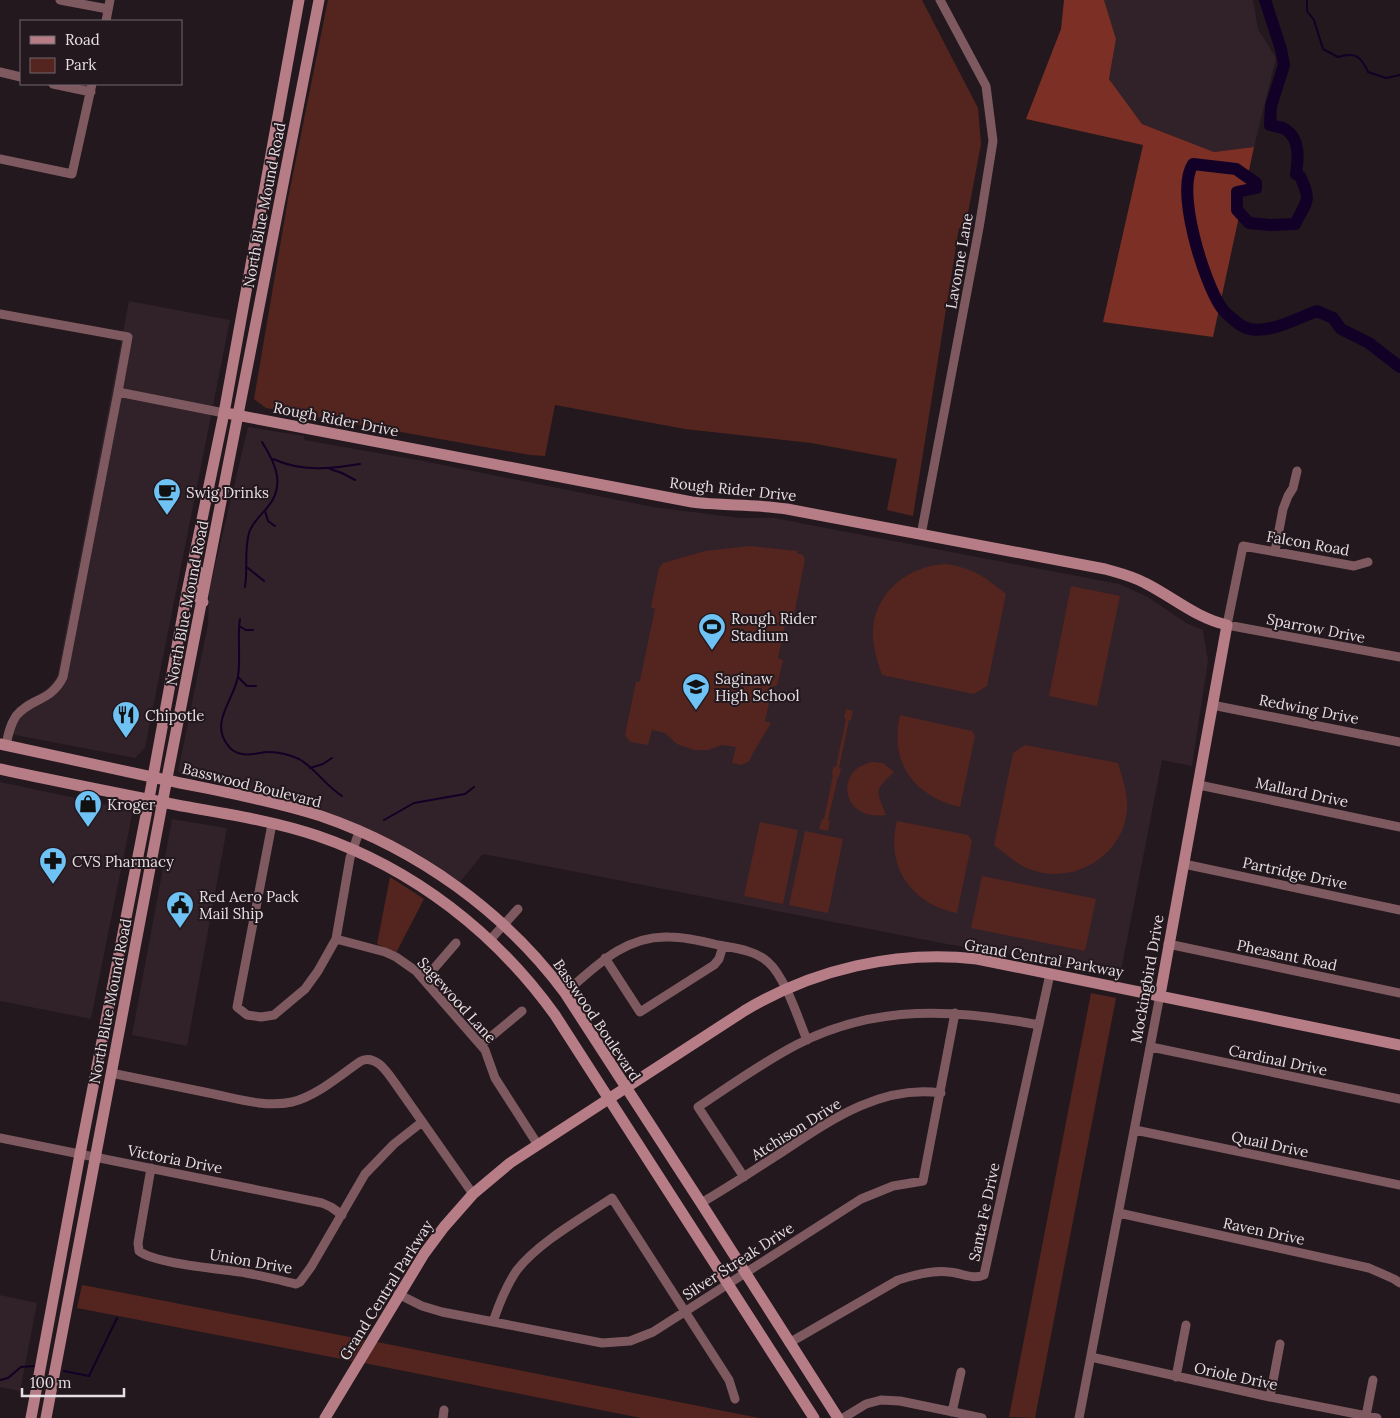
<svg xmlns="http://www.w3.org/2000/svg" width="1400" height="1418" font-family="Lora,serif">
  <rect width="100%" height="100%" fill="#23181d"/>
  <path fill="#312129" d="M 1104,0 L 1253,0 L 1258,29 L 1276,58 L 1254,147 L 1214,152 L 1142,124 L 1109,79 L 1116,39 Z
    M 129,301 L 230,320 L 145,748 L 135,758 L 5,733 L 7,723 L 13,713 L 23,704 L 47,689 L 57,677 Z
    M 248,427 L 304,436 L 304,440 L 423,461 L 653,507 L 740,518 L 774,518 L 1119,584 L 1148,597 L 1186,623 L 1203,630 L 1208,661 L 1192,766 L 1162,760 L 1120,976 L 986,949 L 952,945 L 483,854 L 460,882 L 421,856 L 380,834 L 325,811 L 178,772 L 208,624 L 209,591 Z
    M 0,782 L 133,810 L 91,1019 L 0,1001 Z
    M 172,819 L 227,828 L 187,1046 L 132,1035 Z
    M 0,1295 L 37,1303 L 20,1391 L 0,1387 Z"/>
  <path fill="#54251f" d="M 328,0 L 922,0 L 978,108 L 981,144 L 965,229 L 959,228 L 913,516 L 887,510 L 897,459 L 811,443 L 685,429 L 555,405 L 545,456 L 530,455 L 266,408 L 254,399 L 288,199 Z
    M 750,546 L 798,551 L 797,554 L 802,554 L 805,559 L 793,620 L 792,622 L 786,621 L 778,658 L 783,660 L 777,686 L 773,686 L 765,721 L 771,723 L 753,753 L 749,761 L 742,765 L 732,763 L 736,747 L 722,745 L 708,750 L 694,750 L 677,744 L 665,733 L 652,730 L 648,745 L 630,742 L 625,735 L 636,682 L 639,682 L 640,680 L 655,609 L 651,607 L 659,568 L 663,563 L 705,551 Z
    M 945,564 C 971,567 987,578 1006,594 L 987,686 L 974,694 L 882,675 C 877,660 872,645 873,629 C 876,591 909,566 945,564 Z
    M 1071,586 L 1120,596 L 1097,706 L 1049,696 Z
    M 846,709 L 853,711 L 851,720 L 849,720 L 839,768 L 841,768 L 839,777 L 838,777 L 828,820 L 830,821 L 828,831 L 819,829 L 822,819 L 824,819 L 833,775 L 832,774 L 833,767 L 836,767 L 846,719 L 844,718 Z
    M 900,715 L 972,731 L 975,736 L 960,807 C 914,796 889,763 900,715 Z
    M 1025,745 L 1118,763 C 1122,778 1128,793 1127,808 C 1125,855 1074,885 1032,870 C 1017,865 1006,854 994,845 L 1013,753 Z
    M 873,762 L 883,763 L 894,772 C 874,791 876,789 886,815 C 840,822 834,768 873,762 Z
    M 897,821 L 968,835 L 972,841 L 957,913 C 912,904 885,867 897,821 Z
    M 760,822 L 798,830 L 783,904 L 744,896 Z
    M 805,831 L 843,839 L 828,913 L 789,905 Z
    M 982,876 L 1096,899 L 1085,951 L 971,928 Z
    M 390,877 L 424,899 L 396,953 L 377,944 Z
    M 1091,993 L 1116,998 L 1035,1418 L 1009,1417 Z
    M 82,1285 L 88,1286 L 365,1340 L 352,1361 L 77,1308 Z
    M 377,1342 L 759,1418 L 641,1418 L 364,1363 Z"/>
  <path fill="#7b2f25" d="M 1064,0 L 1104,0 L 1116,39 L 1109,79 L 1142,124 L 1214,152 L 1254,147 L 1213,337 L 1103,322 L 1143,145 L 1026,119 L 1061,29 Z"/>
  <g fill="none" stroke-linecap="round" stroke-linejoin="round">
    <path stroke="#120026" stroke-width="2" d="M 1307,0 L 1307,11 L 1314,20 L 1323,49 L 1338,57 C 1355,52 1361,56 1368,72 L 1386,78 L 1400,75
      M 1266,2 L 1268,0
      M 273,459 C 302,472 330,469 360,464
      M 330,469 L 342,473 L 355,480
      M 265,511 L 268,521 L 275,526
      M 248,568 L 264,581
      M 245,587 C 248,569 244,551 249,533 C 252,523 260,516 267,508 C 286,486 276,464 262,442
      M 240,619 C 237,638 241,657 238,676 C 235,698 210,722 227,744 C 230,749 236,753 242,754 C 251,756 260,752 269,752 C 279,752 290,755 299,759 C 315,768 326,786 342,796
      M 239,626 L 246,630 L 253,630
      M 238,677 L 247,686 L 256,686
      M 310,768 L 323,764 L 332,758
      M 384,820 L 414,803 L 465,794 L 474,787
      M 64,1371 L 89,1376 L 117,1318
      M 0,1380 L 8,1378 L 21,1367 L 34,1366"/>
    <path stroke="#120026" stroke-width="12" d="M 1265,0 L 1281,49 L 1284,65 L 1271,106 L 1270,125 C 1274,126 1281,127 1285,129 C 1301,139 1298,160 1296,174 L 1300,176 C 1312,202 1307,200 1295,224 L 1270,225 L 1249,223 L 1237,210 L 1237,192 L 1256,188 L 1256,183 L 1236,169 L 1193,164 C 1175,191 1204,282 1221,307 C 1224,312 1239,325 1244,327 C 1265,337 1297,318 1317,311 L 1333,318 L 1341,329 L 1369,343 L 1400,367"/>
    <path stroke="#7e5a60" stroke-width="9" d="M 60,0 L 108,9
      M 106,21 L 110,0
      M 0,72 L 21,77
      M 53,84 L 91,92
      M 0,159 L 72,174 L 92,84
      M 0,314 L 128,337 L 118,392
      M 921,535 L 979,228 L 993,141 L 986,86 L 940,0
      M 1275,551 L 1283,509 L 1288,496 L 1293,488 L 1297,471
      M 1368,562 L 1354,566 L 1243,546 L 1227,625 L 1400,657
      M 1212,705 L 1400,742
      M 6,745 C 8,735 10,725 16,716 C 30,698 51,702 63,677 L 118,392 L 224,413
      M 1199,785 L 1400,827
      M 272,824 L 237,1007 L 247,1015 L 261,1017 L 274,1015 L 305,989 L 318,971 L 336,939 L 350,858 L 359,832
      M 1184,864 L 1400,910
      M 336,939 L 385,952 L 396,957 L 416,971 L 485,1050 L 495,1078 L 538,1145
      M 490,940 L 518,909
      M 1168,944 L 1400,993
      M 605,958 L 640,1012 L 714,965 L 719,959 L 723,946
      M 424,980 L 456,943
      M 565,993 C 595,967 625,935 669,937 C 685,937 702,941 718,945 C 734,948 755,950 768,962 C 785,977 798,1018 807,1040
      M 481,1045 L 522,1011
      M 1151,1047 L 1400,1099
      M 111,1073 C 144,1080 176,1086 209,1093 C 235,1098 265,1108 292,1102 C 317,1096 340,1075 361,1061 C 376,1054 387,1072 395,1083 L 473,1194
      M 1135,1130 L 1400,1185
      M 0,1138 L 322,1203 L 331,1207 L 342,1215
      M 151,1168 L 138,1243 L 139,1251 C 155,1264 223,1269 246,1273 C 263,1276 279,1280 296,1284 L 300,1282 L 311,1267 L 365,1174 L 394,1144 L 422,1122
      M 744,1177 L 698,1107 C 731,1085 763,1062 798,1044 C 876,1004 956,1009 1039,1025
      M 701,1203 C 727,1188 751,1172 776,1156 C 825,1124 878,1084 941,1093
      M 1119,1213 L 1369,1268 L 1394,1279 L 1400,1283
      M 398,1294 L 422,1306 L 442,1312 L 602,1343 L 630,1341 L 653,1332 L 861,1199 L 893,1186 L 923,1181 L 955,1013
      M 493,1322 C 499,1304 506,1286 517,1270 C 539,1242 582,1218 612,1198 L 729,1380 L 735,1399
      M 789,1343 L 898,1280 C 914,1275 933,1270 949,1272 C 962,1273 973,1280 984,1275 L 1050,974
      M 1091,1357 L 1270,1397 L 1377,1418
      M 1176,1377 L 1186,1325
      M 1270,1397 L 1280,1344
      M 952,1412 L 961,1372
      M 1366,1416 L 1373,1380
      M 443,1418 L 444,1410
      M 843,1418 L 866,1404 L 881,1400 L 900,1401 L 982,1418
      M 1079,1418 L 1160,995"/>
    <path stroke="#b77d87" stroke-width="11" d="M 231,414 L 692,502 C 723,506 755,504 787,509 L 1105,569 C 1119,573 1132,576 1145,583 C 1173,597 1196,618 1227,625 L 1160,995
      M 199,572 C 197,583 192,594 203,602
      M 0,744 C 56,756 111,768 166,780 C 218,791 270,800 321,816 C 417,849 504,911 565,993 L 701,1203 L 838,1418
      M 0,769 C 60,782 121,794 182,806 C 227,814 274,821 318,836 C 414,869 496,933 555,1015 L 814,1418
      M 31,1418 L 80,1154 L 146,815 L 187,592 L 224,413 L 299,0
      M 46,1418 L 168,773 L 319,0
      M 325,1418 L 424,1254 L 444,1227 L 473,1194 L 510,1163 L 744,1011 C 814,969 896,950 977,959 L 1400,1045"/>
  </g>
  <defs>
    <symbol id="cafe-pin" viewBox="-11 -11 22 30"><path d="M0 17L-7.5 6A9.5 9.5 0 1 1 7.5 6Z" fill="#6fc2f4" stroke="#23181d"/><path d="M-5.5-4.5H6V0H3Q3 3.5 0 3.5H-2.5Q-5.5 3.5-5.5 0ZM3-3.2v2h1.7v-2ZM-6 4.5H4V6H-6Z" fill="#111"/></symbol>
    <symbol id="stadium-pin" viewBox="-11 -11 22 30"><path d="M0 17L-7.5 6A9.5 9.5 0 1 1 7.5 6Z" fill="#6fc2f4" stroke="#23181d"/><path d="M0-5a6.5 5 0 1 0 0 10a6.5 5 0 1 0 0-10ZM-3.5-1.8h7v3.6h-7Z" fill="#111"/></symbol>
    <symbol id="school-pin" viewBox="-11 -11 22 30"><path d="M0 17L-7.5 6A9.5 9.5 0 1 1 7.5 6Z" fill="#6fc2f4" stroke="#23181d"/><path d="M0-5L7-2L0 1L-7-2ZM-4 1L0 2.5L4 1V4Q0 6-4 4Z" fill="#111"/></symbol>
    <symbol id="restaurant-pin" viewBox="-11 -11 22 30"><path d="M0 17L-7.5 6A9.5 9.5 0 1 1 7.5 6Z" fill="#6fc2f4" stroke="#23181d"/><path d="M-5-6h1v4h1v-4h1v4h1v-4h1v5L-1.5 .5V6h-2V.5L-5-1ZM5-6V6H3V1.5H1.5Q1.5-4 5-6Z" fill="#111"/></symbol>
    <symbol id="shop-pin" viewBox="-11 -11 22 30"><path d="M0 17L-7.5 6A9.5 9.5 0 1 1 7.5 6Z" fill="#6fc2f4" stroke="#23181d"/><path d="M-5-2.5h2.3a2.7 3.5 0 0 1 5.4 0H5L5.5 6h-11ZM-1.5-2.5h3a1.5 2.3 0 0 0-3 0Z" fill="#111"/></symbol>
    <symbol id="pharmacy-pin" viewBox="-11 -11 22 30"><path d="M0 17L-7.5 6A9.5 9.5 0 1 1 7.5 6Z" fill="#6fc2f4" stroke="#23181d"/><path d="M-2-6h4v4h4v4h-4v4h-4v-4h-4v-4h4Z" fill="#111"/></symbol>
    <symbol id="civic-pin" viewBox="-11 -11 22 30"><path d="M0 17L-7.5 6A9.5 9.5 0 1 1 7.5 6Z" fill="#6fc2f4" stroke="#23181d"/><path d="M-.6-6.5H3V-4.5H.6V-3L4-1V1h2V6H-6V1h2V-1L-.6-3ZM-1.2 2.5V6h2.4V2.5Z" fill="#111"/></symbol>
  </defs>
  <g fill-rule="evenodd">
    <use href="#cafe-pin" x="151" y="476" width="32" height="43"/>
    <use href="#stadium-pin" x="696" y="611" width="32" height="43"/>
    <use href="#school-pin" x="680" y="671" width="32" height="43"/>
    <use href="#restaurant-pin" x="110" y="699" width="32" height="43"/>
    <use href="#shop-pin" x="72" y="788" width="32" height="43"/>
    <use href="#pharmacy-pin" x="37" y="845" width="32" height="43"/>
    <use href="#civic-pin" x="164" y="889" width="32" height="43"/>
  </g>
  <g text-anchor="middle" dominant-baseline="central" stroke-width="4" stroke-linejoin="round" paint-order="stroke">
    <g font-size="15" fill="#e6dee2" stroke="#23181d">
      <text transform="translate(264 205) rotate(-79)">North Blue Mound Road</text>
      <text transform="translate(959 261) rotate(-80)">Lavonne Lane</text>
      <text transform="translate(336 419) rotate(11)">Rough Rider Drive</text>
      <text transform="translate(733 489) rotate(6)">Rough Rider Drive</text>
      <text transform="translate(1308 543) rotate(10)">Falcon Road</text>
      <text transform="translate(187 603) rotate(-79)">North Blue Mound Road</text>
      <text transform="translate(1316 628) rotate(11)">Sparrow Drive</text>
      <text transform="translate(1309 709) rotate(11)">Redwing Drive</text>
      <text transform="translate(252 785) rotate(14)">Basswood Boulevard</text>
      <text transform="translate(1302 792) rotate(12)">Mallard Drive</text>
      <text transform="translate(1295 873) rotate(12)">Partridge Drive</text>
      <text transform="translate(1287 955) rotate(12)">Pheasant Road</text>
      <text transform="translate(1044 958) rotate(10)">Grand Central Parkway</text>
      <text transform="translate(1147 979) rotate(-80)">Mockingbird Drive</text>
      <text transform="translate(457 1000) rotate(48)">Sagewood Lane</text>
      <text transform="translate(110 1001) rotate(-79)">North Blue Mound Road</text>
      <text transform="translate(597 1020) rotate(56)">Basswood Boulevard</text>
      <text transform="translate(1278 1060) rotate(12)">Cardinal Drive</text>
      <text transform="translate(796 1129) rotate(-32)">Atchison Drive</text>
      <text transform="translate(1270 1144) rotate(12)">Quail Drive</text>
      <text transform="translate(175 1159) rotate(11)">Victoria Drive</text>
      <text transform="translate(984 1212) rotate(-78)">Santa Fe Drive</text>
      <text transform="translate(1264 1231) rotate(12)">Raven Drive</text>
      <text transform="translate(251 1261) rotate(10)">Union Drive</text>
      <text transform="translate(738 1261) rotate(-33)">Silver Streak Drive</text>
      <text transform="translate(386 1290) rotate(-58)">Grand Central Parkway</text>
      <text transform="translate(1236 1376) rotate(12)">Oriole Drive</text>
    </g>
    <g font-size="15" fill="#e6dee2" stroke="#23181d" text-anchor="start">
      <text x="186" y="492">Swig Drinks</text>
      <text x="731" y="618">Rough Rider<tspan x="731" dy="17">Stadium</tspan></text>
      <text x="715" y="678">Saginaw<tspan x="715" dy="17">High School</tspan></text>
      <text x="145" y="715">Chipotle</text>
      <text x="107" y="804">Kroger</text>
      <text x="72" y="861">CVS Pharmacy</text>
      <text x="199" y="896">Red Aero Pack<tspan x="199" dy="17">Mail Ship</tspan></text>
    </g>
  </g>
  <rect x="20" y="20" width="162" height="65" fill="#23181d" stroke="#71676c"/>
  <rect x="30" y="36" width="25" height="8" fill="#b77d87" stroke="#71676c"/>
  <text x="65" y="45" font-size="15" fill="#e6dee2">Road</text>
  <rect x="30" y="58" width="25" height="15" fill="#54251f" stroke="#71676c"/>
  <text x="65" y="70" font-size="15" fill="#e6dee2">Park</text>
  <path d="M22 1388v8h102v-8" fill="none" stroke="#e6dee2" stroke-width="2.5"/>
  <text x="30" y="1388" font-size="15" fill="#e6dee2" stroke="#23181d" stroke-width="4" paint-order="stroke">100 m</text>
</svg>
